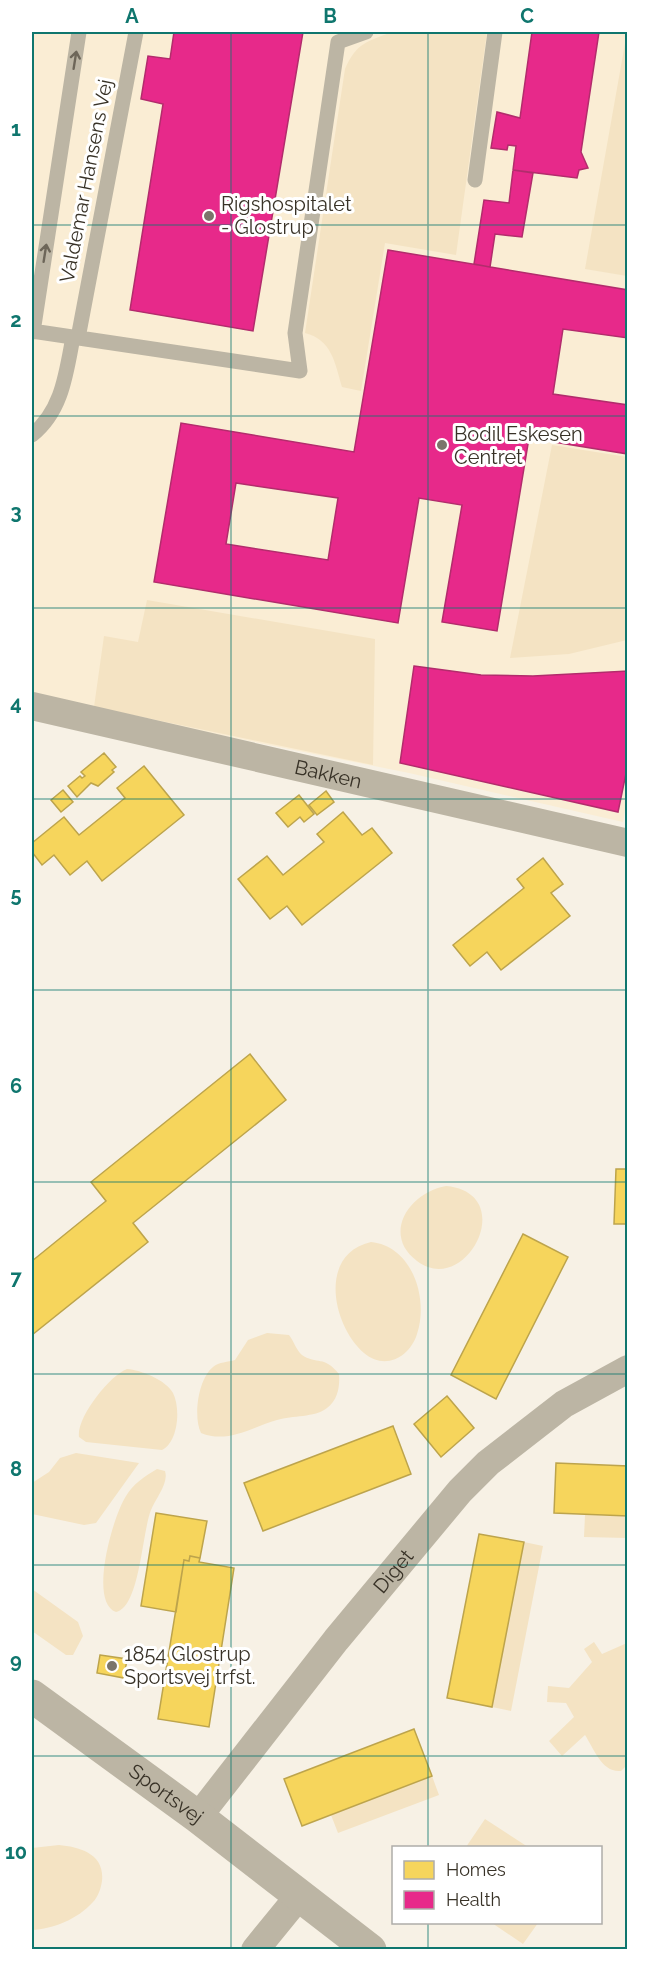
<svg xmlns="http://www.w3.org/2000/svg" width="659" height="1981" font-family="Raleway,sans-serif">
  <rect width="100%" height="100%" fill="#f7f1e5"/>
  <path fill="#faedd4" d="M 32,32 L 627,32 L 628,793 L 623,822 L 409,773 L 140,719 L 32,692 Z"/>
  <path fill="#f4e3c3" d="M 392,32 L 487,32 L 456,255 L 385,243 L 361,391 L 342,387 C 335,363 332,340 305,333 L 345,69 C 357,42 367,42 392,32 Z
    M 627,32 L 628,32 L 627,276 L 585,269 Z
    M 552,445 L 627,457 L 627,640 L 569,654 L 510,658 Z
    M 147,600 L 375,639 L 373,765 L 94,707 L 104,636 L 138,642 Z
    M 446,1186 C 520,1193 466,1298 417,1261 C 381,1234 410,1192 446,1186 Z
    M 371,1242 C 412,1246 429,1298 417,1334 C 410,1357 385,1371 364,1353 C 332,1325 318,1254 371,1242 Z
    M 267,1333 L 289,1335 C 294,1341 296,1350 302,1355 C 317,1365 324,1355 339,1374 C 340,1386 338,1400 327,1408 C 314,1418 293,1415 277,1420 C 252,1427 228,1444 201,1433 C 193,1417 198,1379 213,1367 C 219,1362 228,1362 235,1360 L 248,1340 Z
    M 127,1369 C 141,1370 166,1380 173,1393 C 181,1409 178,1442 162,1450 L 86,1442 L 79,1437 C 76,1418 110,1375 127,1369 Z
    M 76,1453 L 139,1463 L 96,1523 L 84,1525 L 32,1514 L 32,1483 L 49,1472 L 60,1458 Z
    M 157,1469 L 165,1471 C 169,1483 156,1498 151,1510 C 142,1532 140,1607 116,1612 C 88,1602 113,1516 126,1496 C 133,1484 145,1476 157,1469 Z
    M 585,1515 L 627,1516 L 627,1538 L 584,1537 Z
    M 524,1542 L 543,1546 L 511,1711 L 492,1707 Z
    M 32,1589 L 78,1622 L 83,1636 L 73,1655 L 66,1655 L 32,1631 Z
    M 594,1642 L 602,1654 L 627,1643 L 627,1765 L 621,1771 C 602,1773 594,1749 585,1735 L 562,1756 L 549,1741 L 574,1717 L 566,1703 L 547,1702 L 548,1686 L 569,1688 L 592,1662 L 584,1649 Z
    M 432,1776 L 439,1795 L 338,1833 L 331,1815 Z
    M 485,1819 L 528,1847 L 466,1847 Z
    M 59,1845 C 80,1847 105,1854 102,1881 C 101,1888 98,1897 93,1902 C 78,1919 53,1929 32,1930 L 32,1848 Z
    M 492,1923 L 538,1923 L 523,1944 Z"/>
  <path fill="#f6d55c" stroke="#bda44c" stroke-width="1.5" d="M 104,753 L 116,767 L 112,770 L 114,772 L 98,786 L 91,783 L 77,797 L 68,786 L 80,776 L 82,778 L 85,776 L 81,772 Z
    M 144,766 L 184,815 L 102,881 L 87,861 L 70,875 L 54,855 L 42,865 L 32,852 L 32,843 L 64,817 L 79,835 L 125,798 L 117,788 Z
    M 63,790 L 73,802 L 61,812 L 51,800 Z
    M 326,791 L 334,802 L 317,815 L 309,805 Z
    M 299,795 L 314,814 L 304,822 L 300,817 L 288,827 L 276,813 Z
    M 343,812 L 362,835 L 372,828 L 392,853 L 302,925 L 287,906 L 270,919 L 238,879 L 267,856 L 283,875 L 324,842 L 317,834 Z
    M 543,858 L 563,884 L 551,893 L 570,916 L 501,970 L 487,952 L 470,966 L 453,945 L 524,888 L 517,879 Z
    M 250,1054 L 286,1100 L 133,1223 L 148,1242 L 32,1335 L 32,1261 L 106,1201 L 91,1182 Z
    M 616,1169 L 628,1169 L 628,1224 L 614,1224 Z
    M 523,1234 L 568,1257 L 496,1399 L 451,1375 Z
    M 447,1396 L 474,1428 L 441,1457 L 414,1424 Z
    M 393,1426 L 411,1474 L 263,1531 L 244,1483 Z
    M 556,1463 L 628,1466 L 628,1516 L 554,1513 Z
    M 156,1513 L 207,1521 L 200,1558 L 190,1556 L 189,1561 L 184,1560 L 176,1612 L 141,1606 Z
    M 479,1534 L 524,1542 L 492,1707 L 447,1698 Z
    M 190,1556 L 200,1558 L 199,1562 L 234,1568 L 209,1727 L 158,1719 L 184,1560 L 189,1561 Z
    M 100,1655 L 127,1659 L 124,1678 L 97,1673 Z
    M 414,1729 L 432,1776 L 302,1826 L 284,1779 Z"/>
  <path fill="#e7298a" stroke="#b22c6c" stroke-width="1.5" fill-rule="evenodd" d="M 174,32 L 303,32 L 253,331 L 130,310 L 163,104 L 141,99 L 148,56 L 170,59 Z
    M 532,32 L 599,32 L 581,152 L 588,168 L 579,170 L 577,178 L 513,170 L 516,146 L 508,145 L 507,150 L 491,148 L 497,112 L 520,118 Z
    M 513,170 L 533,173 L 522,237 L 495,234 L 490,267 L 474,264 L 484,200 L 509,203 Z
    M 388,250 L 628,290 L 628,338 L 563,329 L 553,394 L 628,405 L 628,454 L 529,438 L 497,631 L 442,622 L 462,505 L 419,498 L 398,623 L 154,582 L 181,423 L 354,452 ZM 236,483 L 338,498 L 328,560 L 226,544 Z
    M 414,666 L 481,675 L 533,676 L 628,671 L 628,764 L 618,812 L 400,763 Z"/>
  <g fill="none" stroke-linecap="round" stroke-linejoin="round">
    <path stroke="#bcb5a4" stroke-width="15" d="M 475,180 L 495,32
      M 32,331 L 300,371 L 295,333 L 338,42 L 366,32
      M 33,332 L 79,32
      M 78,338 L 136,32
      M 32,435 C 62,411 66,374 73,337"/>
    <g stroke="#bcb5a4" stroke-width="28">
      <path id="s1" d="M 32,706 L 628,843"/>
      <path id="s2" d="M 198,1817 L 336,1640 L 460,1491 L 488,1463 L 564,1404 L 628,1369"/>
      <path d="M 255,1950 L 299,1896"/>
    </g>
    <path stroke="#bcb5a4" stroke-width="33" id="s3" d="M 32,1696 L 198,1817 L 370,1950"/>
  </g>
  <defs><path id="oneway-shaft" d="M-6 0H5M1.5-3L5.5 0L1.5 3" fill="none" stroke-width="1.6" stroke-linecap="round" stroke-linejoin="round" transform="scale(1.5)"/></defs>
  <g stroke="#6d6659">
    <use href="#oneway-shaft" transform="translate(75 60) rotate(-81)"/>
    <use href="#oneway-shaft" transform="translate(45 253) rotate(-81)"/>
  </g>
  <path fill="none" stroke="#0f766e" stroke-width="1.5" stroke-opacity="0.55" d="M 231,32 L 231,1950M 428,32 L 428,1848M 32,225 L 628,225M 32,416 L 628,416M 32,608 L 628,608M 32,799 L 628,799M 32,990 L 628,990M 32,1182 L 628,1182M 32,1374 L 628,1374M 32,1565 L 628,1565M 32,1756 L 628,1756M 428,1922 L 428,1950"/>
  <g fill="#7b756a" stroke="#fff" stroke-width="2">
    <circle cx="209" cy="216" r="6"/>
    <circle cx="442" cy="445" r="6"/>
    <circle cx="112" cy="1666" r="6"/>
  </g>
  <g text-anchor="middle" dominant-baseline="central" stroke-width="6" stroke-linejoin="round" paint-order="stroke">
    <g font-size="20" fill="#383227" stroke="#fff">
      <text transform="translate(86 181) rotate(-79)">Valdemar Hansens Vej</text>
      <text stroke="none"><textPath href="#s1" startOffset="304">Bakken</textPath></text>
      <text stroke="none"><textPath href="#s2" startOffset="314">Diget</textPath></text>
      <text stroke="none"><textPath href="#s3" startOffset="166">Sportsvej</textPath></text>
    </g>
    <g font-size="20" fill="#383227" stroke="#fff" text-anchor="start">
      <text x="221" y="204">Rigshospitalet<tspan x="221" dy="23">- Glostrup</tspan></text>
      <text x="454" y="434">Bodil Eskesen<tspan x="454" dy="23">Centret</tspan></text>
      <text x="124" y="1654">1854 Glostrup<tspan x="124" dy="23">Sportsvej trfst.</tspan></text>
    </g>
  </g>
  <rect width="659" height="1981" fill="none" stroke="#ffffff" stroke-width="66"/>
  <rect x="392" y="1846" width="210" height="78" fill="#ffffff" stroke="#afada9" stroke-width="1.5"/>
  <rect x="404" y="1861" width="30" height="18" fill="#f6d55c" stroke="#afada9" stroke-width="1.5"/>
  <text x="446" y="1876" font-size="18" fill="#383227">Homes</text>
  <rect x="404" y="1891" width="30" height="18" fill="#e7298a" stroke="#afada9" stroke-width="1.5"/>
  <text x="446" y="1906" font-size="18" fill="#383227">Health</text>
  <rect x="33" y="33" width="593" height="1915" fill="none" stroke="#0f766e" stroke-width="2"/>
  <g font-size="20" text-anchor="middle" font-weight="bold" fill="#0f766e">
    <text x="132" y="23">A</text>
    <text x="330" y="23">B</text>
    <text x="527" y="23">C</text>
    <text x="16" y="136">1</text>
    <text x="16" y="327">2</text>
    <text x="16" y="519">3</text>
    <text x="16" y="710">4</text>
    <text x="16" y="902">5</text>
    <text x="16" y="1093">6</text>
    <text x="16" y="1285">7</text>
    <text x="16" y="1476">8</text>
    <text x="16" y="1668">9</text>
    <text x="16" y="1859">10</text>
  </g>
</svg>
